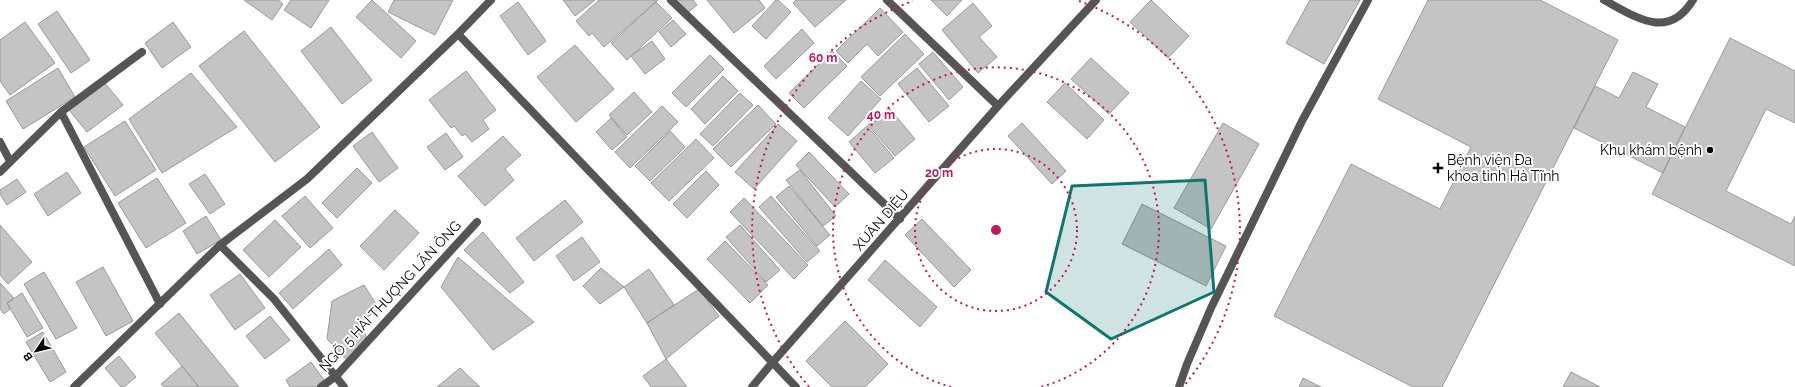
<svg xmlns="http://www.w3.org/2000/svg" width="1795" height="387" font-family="Raleway,sans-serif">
  <rect width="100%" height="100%" fill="#fff"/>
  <path fill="#c4c4c4" stroke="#999" d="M 244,0 L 278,0 L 283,4 L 272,20 Z
    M 291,0 L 329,0 L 311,28 L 284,10 Z
    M 372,0 L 416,41 L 401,58 L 356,17 Z
    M 394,0 L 453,0 L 435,35 L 388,12 Z
    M 563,0 L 595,0 L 575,16 Z
    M 599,0 L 658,0 L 604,47 L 592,33 L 589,36 L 576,21 Z
    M 675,0 L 693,0 L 697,5 L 686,14 Z
    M 707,0 L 759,0 L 765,8 L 734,33 Z
    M 776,0 L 778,0 L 791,12 L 766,39 L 752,26 Z
    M 796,0 L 846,0 L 815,27 L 793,3 Z
    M 931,0 L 962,0 L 947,16 Z
    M 1151,0 L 1189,36 L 1168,58 L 1130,22 Z
    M 1310,0 L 1360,0 L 1324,64 L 1286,43 Z
    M 1428,0 L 1540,0 L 1618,40 L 1442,387 L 1413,387 L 1274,316 L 1351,164 L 1440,209 L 1471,147 L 1378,99 Z
    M 518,2 L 546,41 L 528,55 L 500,16 Z
    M 656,2 L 672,18 L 627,60 L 611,43 Z
    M 973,3 L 992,26 L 979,37 L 997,57 L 978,73 L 942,30 Z
    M 880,8 L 903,32 L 878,56 L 867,44 L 848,63 L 836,51 Z
    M 57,11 L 90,60 L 71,73 L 38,24 Z
    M 673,20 L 686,34 L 671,47 L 659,32 Z
    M 25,22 L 55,63 L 10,95 L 0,81 L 0,40 Z
    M 173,22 L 191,47 L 162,68 L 145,43 Z
    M 331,27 L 372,80 L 342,104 L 301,51 Z
    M 802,29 L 814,43 L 776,79 L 764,66 Z
    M 244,31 L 320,127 L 275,162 L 199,66 Z
    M 905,34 L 924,54 L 880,96 L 861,77 Z
    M 1730,38 L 1795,71 L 1795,123 L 1766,109 L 1726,191 L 1791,224 L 1795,216 L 1795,266 L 1652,194 Z
    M 652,41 L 665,59 L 645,74 L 631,56 Z
    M 575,45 L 614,89 L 576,122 L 537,77 Z
    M 832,51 L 847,66 L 804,108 L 789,93 Z
    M 933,52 L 963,87 L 949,100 L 919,64 Z
    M 710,55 L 724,69 L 686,107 L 672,93 Z
    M 1091,58 L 1129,93 L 1109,114 L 1071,79 Z
    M 58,68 L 75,97 L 23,129 L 6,101 Z
    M 917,68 L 949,106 L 929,122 L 898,84 Z
    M 466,71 L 496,110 L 483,120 L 489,129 L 472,142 L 465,134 L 462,136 L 454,126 L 451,128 L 429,100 Z
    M 1633,72 L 1658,84 L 1646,107 L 1685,127 L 1663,173 L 1574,128 L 1595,86 L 1619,98 Z
    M 191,73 L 237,127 L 162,173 L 129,119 Z
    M 723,76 L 738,91 L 705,124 L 691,109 Z
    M 861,81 L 881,99 L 848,136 L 828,118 Z
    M 104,82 L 123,105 L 87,132 L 69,110 Z
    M 1065,83 L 1104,120 L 1087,139 L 1047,102 Z
    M 634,92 L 652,112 L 627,135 L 609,115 Z
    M 740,93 L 753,105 L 713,146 L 700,134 Z
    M 758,105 L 776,124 L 731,167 L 713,149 Z
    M 662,106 L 678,122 L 630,168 L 615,152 Z
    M 889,108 L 915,139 L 895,156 L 868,125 Z
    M 611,118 L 627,137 L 612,150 L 596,132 Z
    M 125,121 L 156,170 L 115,196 L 84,147 Z
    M 1022,123 L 1066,171 L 1052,184 L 1008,136 Z
    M 1223,123 L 1259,144 L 1211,229 L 1174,208 Z
    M 778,124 L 797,141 L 754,189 L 735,172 Z
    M 867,126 L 894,158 L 875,173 L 849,142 Z
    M 670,131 L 685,147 L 650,181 L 635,166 Z
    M 372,132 L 398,168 L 379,182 L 353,146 Z
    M 446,133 L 463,157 L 445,170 L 427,147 Z
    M 503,136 L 521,155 L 505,169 L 514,180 L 485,206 L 458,176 Z
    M 696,139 L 714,158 L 669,201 L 651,183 Z
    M 809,152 L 849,194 L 835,207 L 796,165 Z
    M 357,168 L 372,183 L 337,218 L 322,203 Z
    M 800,170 L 836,216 L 823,226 L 786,180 Z
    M 706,171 L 719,185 L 687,218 L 673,204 Z
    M 67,172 L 81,193 L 48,216 L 34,194 Z
    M 205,174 L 225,204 L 210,214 L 189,184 Z
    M 157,178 L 186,223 L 146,248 L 118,203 Z
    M 17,179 L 26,192 L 7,205 L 0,194 L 0,190 Z
    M 789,186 L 830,235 L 817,246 L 776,197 Z
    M 305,196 L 333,228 L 310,248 L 282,216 Z
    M 771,196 L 820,251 L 807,262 L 759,207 Z
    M 744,198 L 808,265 L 794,279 L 730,212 Z
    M 565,200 L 583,222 L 534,261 L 516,238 Z
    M 1142,204 L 1226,246 L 1206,286 L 1122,244 Z
    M 395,210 L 419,233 L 384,270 L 360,246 Z
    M 206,216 L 221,240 L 197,254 L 183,231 Z
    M 922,219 L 971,270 L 954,287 L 905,235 Z
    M 275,220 L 301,247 L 269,277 L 243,250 Z
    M 0,225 L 32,262 L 8,284 L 0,275 Z
    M 740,225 L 780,270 L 766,282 L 726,237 Z
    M 483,232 L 524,282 L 510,293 L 464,250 Z
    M 582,237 L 600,262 L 574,281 L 556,256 Z
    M 725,241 L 768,285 L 750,303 L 707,259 Z
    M 329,249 L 342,265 L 293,309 L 279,293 Z
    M 458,257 L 534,322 L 493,350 L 441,287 Z
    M 885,260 L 937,307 L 920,327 L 868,280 Z
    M 103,267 L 133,321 L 106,336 L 76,282 Z
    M 601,268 L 624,287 L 600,304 L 583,286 Z
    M 649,269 L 674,305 L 647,323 L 624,287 Z
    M 44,272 L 77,328 L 56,339 L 24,284 Z
    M 240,274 L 265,308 L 235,330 L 210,295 Z
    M 0,283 L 14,298 L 7,303 L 10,309 L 4,314 L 0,309 Z
    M 364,285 L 379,309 L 360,322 L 368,341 L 349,362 L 327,339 L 332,301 Z
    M 699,289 L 719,316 L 666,359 L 647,323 Z
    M 22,293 L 43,328 L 27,337 L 7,303 Z
    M 179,313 L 239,387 L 199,387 L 155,333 Z
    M 270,316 L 290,340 L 265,359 L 246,336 Z
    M 845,321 L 888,364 L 865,387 L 832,387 L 806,361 Z
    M 43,332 L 66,372 L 50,382 L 26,342 Z
    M 119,356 L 136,377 L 124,387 L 121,387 L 105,368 Z
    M 666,359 L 687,387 L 651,387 L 643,376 Z
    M 311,362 L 329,387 L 290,387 L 286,380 Z
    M 182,366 L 199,387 L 164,387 L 161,384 Z
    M 460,368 L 480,387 L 437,387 Z
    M 1571,372 L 1600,387 L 1563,387 Z
    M 1303,378 L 1321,387 L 1299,387 Z"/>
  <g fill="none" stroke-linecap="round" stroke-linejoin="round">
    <path stroke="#555" stroke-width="8" d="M 1604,0 C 1636,17 1668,41 1693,0
      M 61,112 L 160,304
      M 0,142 L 10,161
      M 0,172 L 61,112 L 142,52
      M 220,245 L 274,299 L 344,387
      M 321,387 L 336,376 L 477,222
      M 1179,387 L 1187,364 L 1211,308 L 1302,121 L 1368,0"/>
    <path stroke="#555" stroke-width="8" d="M 671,0 L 900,219
      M 887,0 L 998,106
      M 458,34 L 796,387
      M 74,387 L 220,245 L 307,179 L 458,34 L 491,0"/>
    <path stroke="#555" stroke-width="8" d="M 752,387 L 772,363 L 998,106 L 1096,0"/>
  </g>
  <path fill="#0f766e" fill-opacity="0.2" stroke="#0f766e" stroke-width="3" stroke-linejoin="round" d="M 1205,180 L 1214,292 L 1111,339 L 1046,292 L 1072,186 Z"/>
  <g fill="none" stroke="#c2185b" stroke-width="2" stroke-dasharray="2 4">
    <circle cx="996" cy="230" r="81"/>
    <path d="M951 387A163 163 0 1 1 1041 387"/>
    <path d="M809 387A244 244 0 0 1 913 1M1079 1A244 244 0 0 1 1183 387"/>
  </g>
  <g fill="#000" stroke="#fff" stroke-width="1.5">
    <circle cx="1710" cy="150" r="4"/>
    <path d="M1436 162h4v4h4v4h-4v4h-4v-4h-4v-4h4z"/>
  </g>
  <g text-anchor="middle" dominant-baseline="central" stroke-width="4" stroke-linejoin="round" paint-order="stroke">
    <g font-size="14" fill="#000" stroke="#fff" text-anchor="end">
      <text x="1702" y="150">Khu khám bệnh</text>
      <text x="1447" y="160" text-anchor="start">Bệnh viện Đa<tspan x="1447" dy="16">khoa tỉnh Hà Tĩnh</tspan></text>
    </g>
    <g font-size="14" fill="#000" stroke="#fff">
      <text transform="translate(881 220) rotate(-49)">XUÂN DIỆU</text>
      <text transform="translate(390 296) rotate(-47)">NGÕ 5 HẢI THƯỢNG LÃN ÔNG</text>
    </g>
  </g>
  <circle cx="996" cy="230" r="6" fill="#c2185b" stroke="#fff" stroke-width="2"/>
  <g font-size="12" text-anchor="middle" font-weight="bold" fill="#c2185b" stroke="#fff" stroke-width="4" stroke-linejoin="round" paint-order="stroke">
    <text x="823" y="62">60 m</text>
    <text x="881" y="119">40 m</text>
    <text x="939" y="177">20 m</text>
  </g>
  <g transform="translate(36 351) rotate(235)" stroke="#ffffff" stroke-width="3" paint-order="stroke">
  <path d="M0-3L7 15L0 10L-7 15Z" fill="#000000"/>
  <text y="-6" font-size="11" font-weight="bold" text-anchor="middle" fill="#000000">B</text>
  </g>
</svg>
